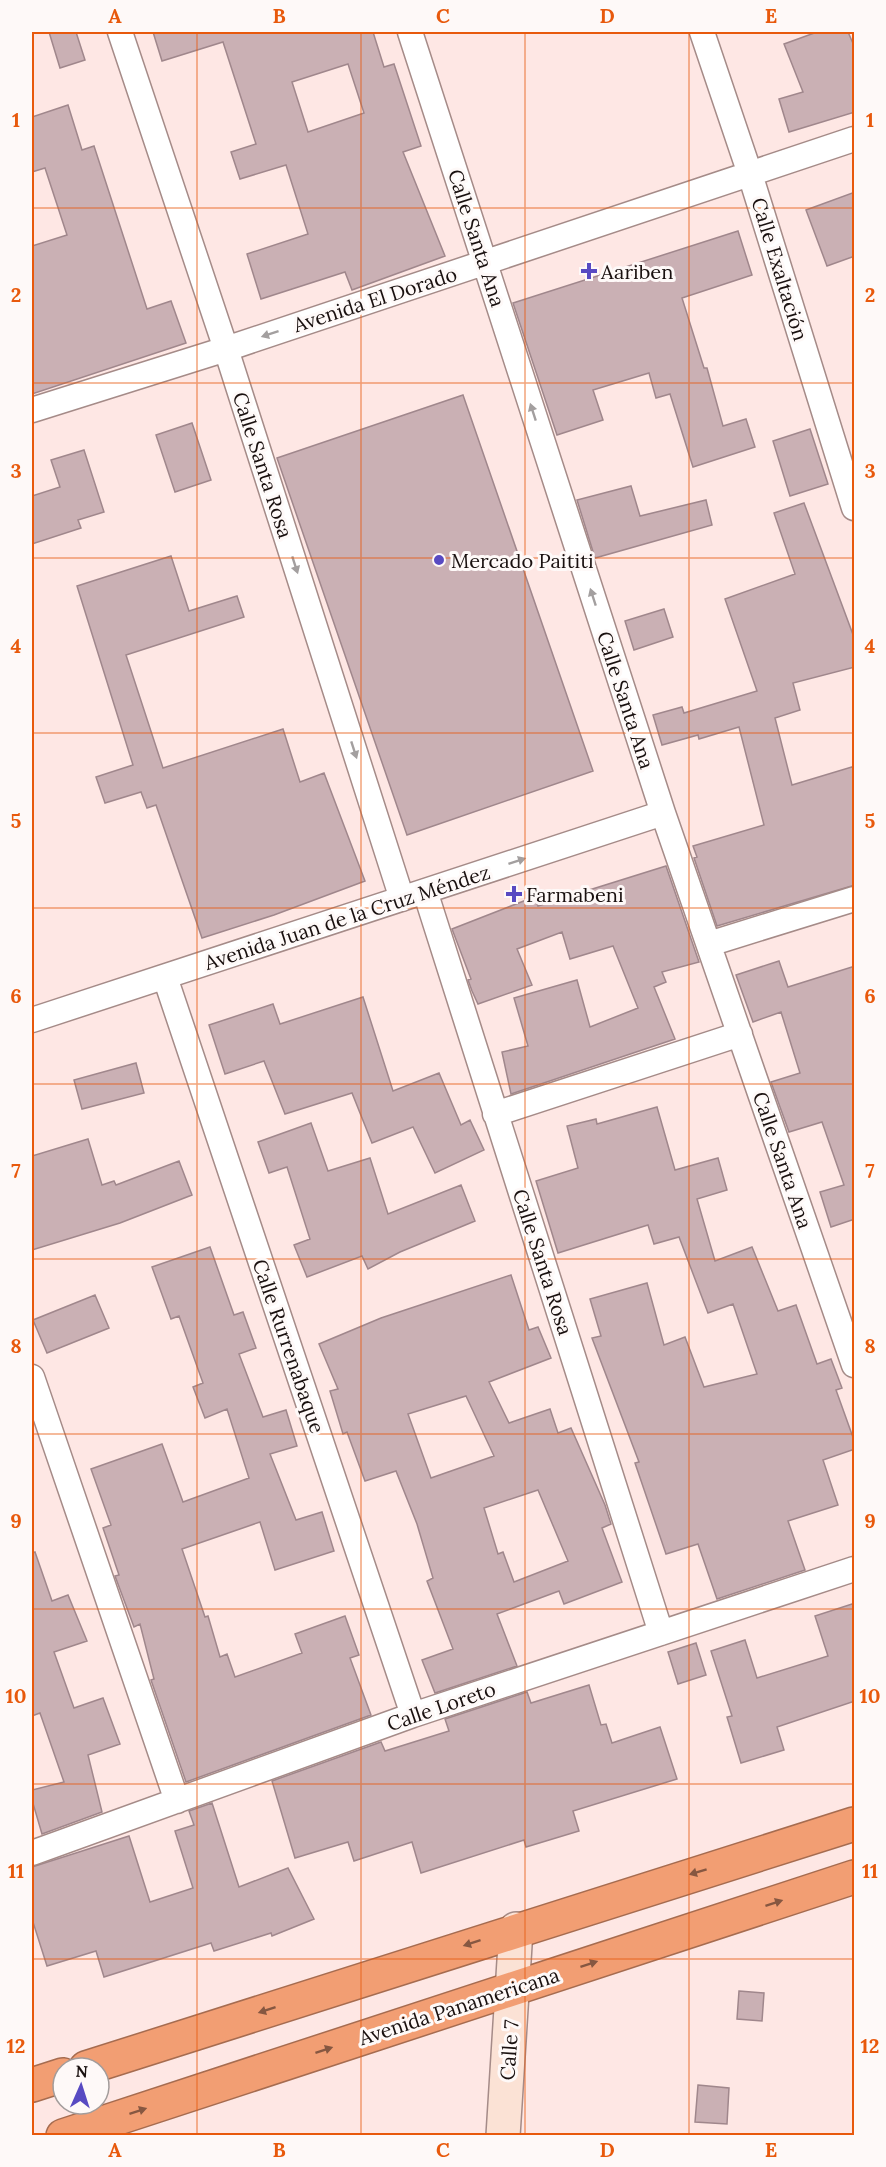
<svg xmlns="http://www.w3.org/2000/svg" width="886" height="2167" font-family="Lora,serif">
  <rect width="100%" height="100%" fill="#fee7e4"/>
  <path fill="#cab0b4" stroke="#a0878c" stroke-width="1.5" fill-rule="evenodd" d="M 49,32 L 76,32 L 85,60 L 60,68 Z
    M 153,32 L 373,32 L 384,67 L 394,64 L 421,146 L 403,152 L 445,256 L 352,290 L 345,272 L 261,299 L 247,254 L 308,234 L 286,165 L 240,179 L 231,152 L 256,144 L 223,42 L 162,61 ZM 348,64 L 364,113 L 308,132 L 292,82 Z
    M 817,32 L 848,32 L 855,48 L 855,112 L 789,132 L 779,99 L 803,92 L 784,44 Z
    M 68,105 L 82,150 L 94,146 L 147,309 L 171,301 L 186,343 L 32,394 L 32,246 L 67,235 L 45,168 L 32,172 L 32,117 Z
    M 855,192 L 855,256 L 827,266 L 806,210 Z
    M 738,231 L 752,275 L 682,298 L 704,368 L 707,368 L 723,426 L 746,419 L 755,447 L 693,467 L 670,394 L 656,398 L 649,373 L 593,390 L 603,420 L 557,435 L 513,303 Z
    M 463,395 L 593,771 L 407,835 L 277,458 Z
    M 192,423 L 211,480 L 175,492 L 156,435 Z
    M 810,429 L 828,484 L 790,496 L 773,441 Z
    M 84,450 L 104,512 L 78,520 L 81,528 L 32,544 L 32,496 L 60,487 L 51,460 Z
    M 631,486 L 640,516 L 706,500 L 712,525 L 595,558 L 577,500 Z
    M 804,503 L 855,640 L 855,667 L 793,683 L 800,710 L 775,718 L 792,785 L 855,766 L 855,885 L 717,926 L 694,858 L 697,857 L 693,846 L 764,825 L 739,727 L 699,739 L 698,735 L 662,745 L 653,715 L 682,707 L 684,713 L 757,691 L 725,599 L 795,574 L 774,513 Z
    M 171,556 L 189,611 L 237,596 L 244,617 L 126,655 L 163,768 L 283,729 L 300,782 L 324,773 L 365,881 L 274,915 L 202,938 L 156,805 L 147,808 L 141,792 L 105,803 L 96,777 L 133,765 L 77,586 Z
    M 664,609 L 673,637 L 634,650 L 625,621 Z
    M 666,866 L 699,962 L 662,972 L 666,982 L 654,987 L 675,1039 L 511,1094 L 502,1052 L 528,1046 L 514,998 L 577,980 L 590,1027 L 638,1008 L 613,946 L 570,959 L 562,932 L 517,949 L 532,985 L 478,1004 L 472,991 L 468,980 L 471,979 L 452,929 L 534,897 L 538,906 Z
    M 779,961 L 788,987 L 855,966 L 855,1219 L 831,1227 L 820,1192 L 844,1185 L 822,1122 L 789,1132 L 771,1082 L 800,1073 L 781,1012 L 753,1022 L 736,975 Z
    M 363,997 L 393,1091 L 439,1073 L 461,1125 L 470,1120 L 484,1150 L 435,1173 L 413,1127 L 372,1143 L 352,1093 L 285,1114 L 264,1061 L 225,1074 L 209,1025 L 273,1004 L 280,1024 Z
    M 136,1063 L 144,1093 L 82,1109 L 74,1080 Z
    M 657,1107 L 675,1170 L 718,1158 L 727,1190 L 697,1199 L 715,1261 L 752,1247 L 778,1311 L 796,1305 L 817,1364 L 831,1359 L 842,1388 L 836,1390 L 855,1443 L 855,1449 L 823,1460 L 838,1505 L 788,1521 L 805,1570 L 717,1599 L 698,1544 L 666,1554 L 635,1463 L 639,1462 L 592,1338 L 601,1336 L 590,1299 L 647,1283 L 664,1345 L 685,1337 L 704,1387 L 757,1374 L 733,1304 L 708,1313 L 679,1237 L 654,1244 L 648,1225 L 558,1253 L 536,1181 L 578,1168 L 567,1126 L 596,1119 L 597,1124 Z
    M 311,1123 L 328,1171 L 370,1158 L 388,1214 L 461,1185 L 475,1221 L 400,1252 L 368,1269 L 362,1256 L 307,1277 L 294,1245 L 310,1239 L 287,1167 L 269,1173 L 258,1142 Z
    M 88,1139 L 102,1185 L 114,1181 L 116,1185 L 179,1161 L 192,1195 L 120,1223 L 32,1250 L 32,1156 Z
    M 210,1247 L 234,1315 L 243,1312 L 256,1348 L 239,1354 L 263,1417 L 286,1410 L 297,1446 L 270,1454 L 296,1520 L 322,1512 L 334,1551 L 275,1570 L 260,1522 L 182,1549 L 205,1617 L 208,1616 L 220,1657 L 227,1654 L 235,1677 L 302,1653 L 295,1634 L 345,1616 L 359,1655 L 350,1658 L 371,1715 L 186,1782 L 151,1680 L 154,1679 L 140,1624 L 134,1627 L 115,1576 L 119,1575 L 103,1528 L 111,1525 L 91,1469 L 162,1444 L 183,1502 L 249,1478 L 227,1409 L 205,1418 L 193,1387 L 203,1383 L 179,1316 L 171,1319 L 152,1267 Z
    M 511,1275 L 529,1330 L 538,1327 L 551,1358 L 489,1382 L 509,1423 L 550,1409 L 558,1433 L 571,1428 L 605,1505 L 611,1524 L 602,1528 L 622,1582 L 564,1604 L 559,1591 L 497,1614 L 517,1666 L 435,1693 L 422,1660 L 453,1649 L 427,1581 L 433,1578 L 417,1524 L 396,1471 L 365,1481 L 347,1432 L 343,1434 L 330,1391 L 338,1389 L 319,1344 L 381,1318 ZM 466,1396 L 494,1456 L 431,1478 L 408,1414 ZM 538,1490 L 568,1561 L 514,1582 L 503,1552 L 498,1554 L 484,1508 Z
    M 95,1295 L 109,1328 L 47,1353 L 33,1320 Z
    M 35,1552 L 52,1601 L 68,1595 L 87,1641 L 54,1652 L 74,1708 L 103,1698 L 120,1744 L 88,1755 L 102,1812 L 42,1834 L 32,1800 L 32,1790 L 64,1782 L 40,1713 L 32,1716 L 32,1553 Z
    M 855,1603 L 855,1701 L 777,1727 L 784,1750 L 741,1763 L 727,1717 L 732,1716 L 711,1651 L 745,1640 L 757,1678 L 828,1656 L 815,1616 Z
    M 696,1643 L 706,1675 L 678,1684 L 668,1652 Z
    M 589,1685 L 601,1725 L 606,1724 L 612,1743 L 660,1727 L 677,1779 L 573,1811 L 579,1831 L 526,1847 L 524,1840 L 421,1873 L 412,1842 L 354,1861 L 348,1842 L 295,1858 L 272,1781 L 381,1742 L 385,1751 L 449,1731 L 445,1719 L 527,1692 L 531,1703 Z
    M 212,1803 L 239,1887 L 288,1868 L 314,1919 L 272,1936 L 271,1933 L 214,1951 L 211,1943 L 104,1977 L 96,1951 L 47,1966 L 32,1919 L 32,1867 L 129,1836 L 150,1902 L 193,1888 L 175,1831 L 194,1825 L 189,1811 Z
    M 739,1991 L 764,1993 L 762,2021 L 737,2019 Z
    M 698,2085 L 729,2088 L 727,2124 L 695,2122 Z"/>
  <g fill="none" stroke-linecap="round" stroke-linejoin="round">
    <defs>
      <path id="street" d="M 120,32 L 226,349 L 402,899
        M 410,32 L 663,813 L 854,1365
        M 702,32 L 750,174 L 854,508
        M 32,410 L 226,349 L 854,139
        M 425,891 L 661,1633
        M 709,944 L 854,899
        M 165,977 L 413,1715
        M 32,1020 L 663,813
        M 495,1114 L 740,1034
        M 32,1377 L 177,1801
        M 32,1853 L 413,1715 L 854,1569"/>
      <path id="secondary" d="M 503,2136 L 516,1929"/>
      <path id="highway" d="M 86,2068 L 854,1824
        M 32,2085 L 63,2075
        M 63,2136 L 854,1877"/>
    </defs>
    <use href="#street" stroke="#a58b88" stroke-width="27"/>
    <use href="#secondary" stroke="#a58b88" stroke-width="36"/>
    <use href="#highway" stroke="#a66c50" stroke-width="36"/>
    <use href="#street" stroke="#fff" stroke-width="24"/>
    <use href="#secondary" stroke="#fbe2d5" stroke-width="33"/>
    <use href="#highway" stroke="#f29e73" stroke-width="33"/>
  </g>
  <defs><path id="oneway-solid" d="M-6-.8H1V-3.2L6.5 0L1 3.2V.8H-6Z" transform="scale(1.5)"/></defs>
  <g fill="#a39f9f">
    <use href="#oneway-solid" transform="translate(270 334) rotate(162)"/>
    <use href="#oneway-solid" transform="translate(533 412) rotate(-108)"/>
    <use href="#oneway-solid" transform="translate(295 565) rotate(72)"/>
    <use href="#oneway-solid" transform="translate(593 597) rotate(-108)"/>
    <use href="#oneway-solid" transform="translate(354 750) rotate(72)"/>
    <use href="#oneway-solid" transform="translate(517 861) rotate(-18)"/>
  </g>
  <g fill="#865741">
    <use href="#oneway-solid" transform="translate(698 1872) rotate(163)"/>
    <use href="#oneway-solid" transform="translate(774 1903) rotate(-18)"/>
    <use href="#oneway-solid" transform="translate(472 1943) rotate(162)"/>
    <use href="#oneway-solid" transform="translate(589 1964) rotate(-18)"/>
    <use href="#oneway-solid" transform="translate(267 2010) rotate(162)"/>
    <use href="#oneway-solid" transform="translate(324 2050) rotate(-18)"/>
    <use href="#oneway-solid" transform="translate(138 2111) rotate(-18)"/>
  </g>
  <path fill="none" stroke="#e8590c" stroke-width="1.5" stroke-opacity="0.55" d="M 197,32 L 197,2136M 361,32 L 361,2136M 525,32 L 525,2136M 689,32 L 689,2136M 32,208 L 854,208M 32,383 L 854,383M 32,558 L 854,558M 32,733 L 854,733M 32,908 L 854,908M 32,1084 L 854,1084M 32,1259 L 854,1259M 32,1434 L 854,1434M 32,1609 L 854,1609M 32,1784 L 854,1784M 32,1959 L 854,1959"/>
  <g fill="#584ac2" stroke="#fef9f8" stroke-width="2">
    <path d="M586 262h6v6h6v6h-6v6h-6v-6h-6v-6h6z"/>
    <circle cx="439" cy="560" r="6"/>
    <path d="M511 885h6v6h6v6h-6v6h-6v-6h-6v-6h6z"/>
  </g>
  <g text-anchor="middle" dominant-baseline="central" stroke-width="6" stroke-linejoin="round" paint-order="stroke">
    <g font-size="20" fill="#19100f" stroke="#fef9f8">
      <text transform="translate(477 238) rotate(72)">Calle Santa Ana</text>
      <text transform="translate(780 269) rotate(73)">Calle Exaltación</text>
      <text transform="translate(375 299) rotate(-18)">Avenida El Dorado</text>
      <text transform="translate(263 465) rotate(72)">Calle Santa Rosa</text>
      <text transform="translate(626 700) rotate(72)">Calle Santa Ana</text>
      <text transform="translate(347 917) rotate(-18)">Avenida Juan de la Cruz Méndez</text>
      <text transform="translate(783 1160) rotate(71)">Calle Santa Ana</text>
      <text transform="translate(543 1262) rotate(72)">Calle Santa Rosa</text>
      <text transform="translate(289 1346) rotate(71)">Calle Rurrenabaque</text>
      <text transform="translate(441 1706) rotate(-19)">Calle Loreto</text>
      <text transform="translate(459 2006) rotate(-18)">Avenida Panamericana</text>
      <text transform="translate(509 2050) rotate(-86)">Calle 7</text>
    </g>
    <g font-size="20" fill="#19100f" stroke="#fef9f8" text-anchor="start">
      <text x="601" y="271">Aariben</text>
      <text x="451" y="560">Mercado Paititi</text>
      <text x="526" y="894">Farmabeni</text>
    </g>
  </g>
  <rect width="886" height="2167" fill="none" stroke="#fef9f8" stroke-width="66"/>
  <g transform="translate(81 2086) rotate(3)"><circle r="28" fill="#fef9f8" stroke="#a29c9b" stroke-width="1.5"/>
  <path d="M0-4.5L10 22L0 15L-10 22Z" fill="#584ac2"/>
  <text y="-9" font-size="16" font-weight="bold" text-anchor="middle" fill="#19100f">N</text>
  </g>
  <rect x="33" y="33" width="820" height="2101" fill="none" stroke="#e8590c" stroke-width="2"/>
  <g font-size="20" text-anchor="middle" font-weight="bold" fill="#e8590c">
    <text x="115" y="23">A</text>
    <text x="279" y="23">B</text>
    <text x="443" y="23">C</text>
    <text x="607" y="23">D</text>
    <text x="771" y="23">E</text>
    <text x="16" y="127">1</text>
    <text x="870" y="127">1</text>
    <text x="16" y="302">2</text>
    <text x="870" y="302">2</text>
    <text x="16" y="478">3</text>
    <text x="870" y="478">3</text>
    <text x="16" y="653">4</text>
    <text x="870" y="653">4</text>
    <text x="16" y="828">5</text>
    <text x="870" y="828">5</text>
    <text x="16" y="1003">6</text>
    <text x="870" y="1003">6</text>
    <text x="16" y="1178">7</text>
    <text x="870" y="1178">7</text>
    <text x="16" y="1353">8</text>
    <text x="870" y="1353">8</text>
    <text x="16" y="1528">9</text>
    <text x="870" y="1528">9</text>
    <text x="16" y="1703">10</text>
    <text x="870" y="1703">10</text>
    <text x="16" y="1878">11</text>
    <text x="870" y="1878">11</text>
    <text x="16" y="2053">12</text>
    <text x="870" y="2053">12</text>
    <text x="115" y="2157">A</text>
    <text x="279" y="2157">B</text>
    <text x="443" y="2157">C</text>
    <text x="607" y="2157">D</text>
    <text x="771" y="2157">E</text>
  </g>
</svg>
